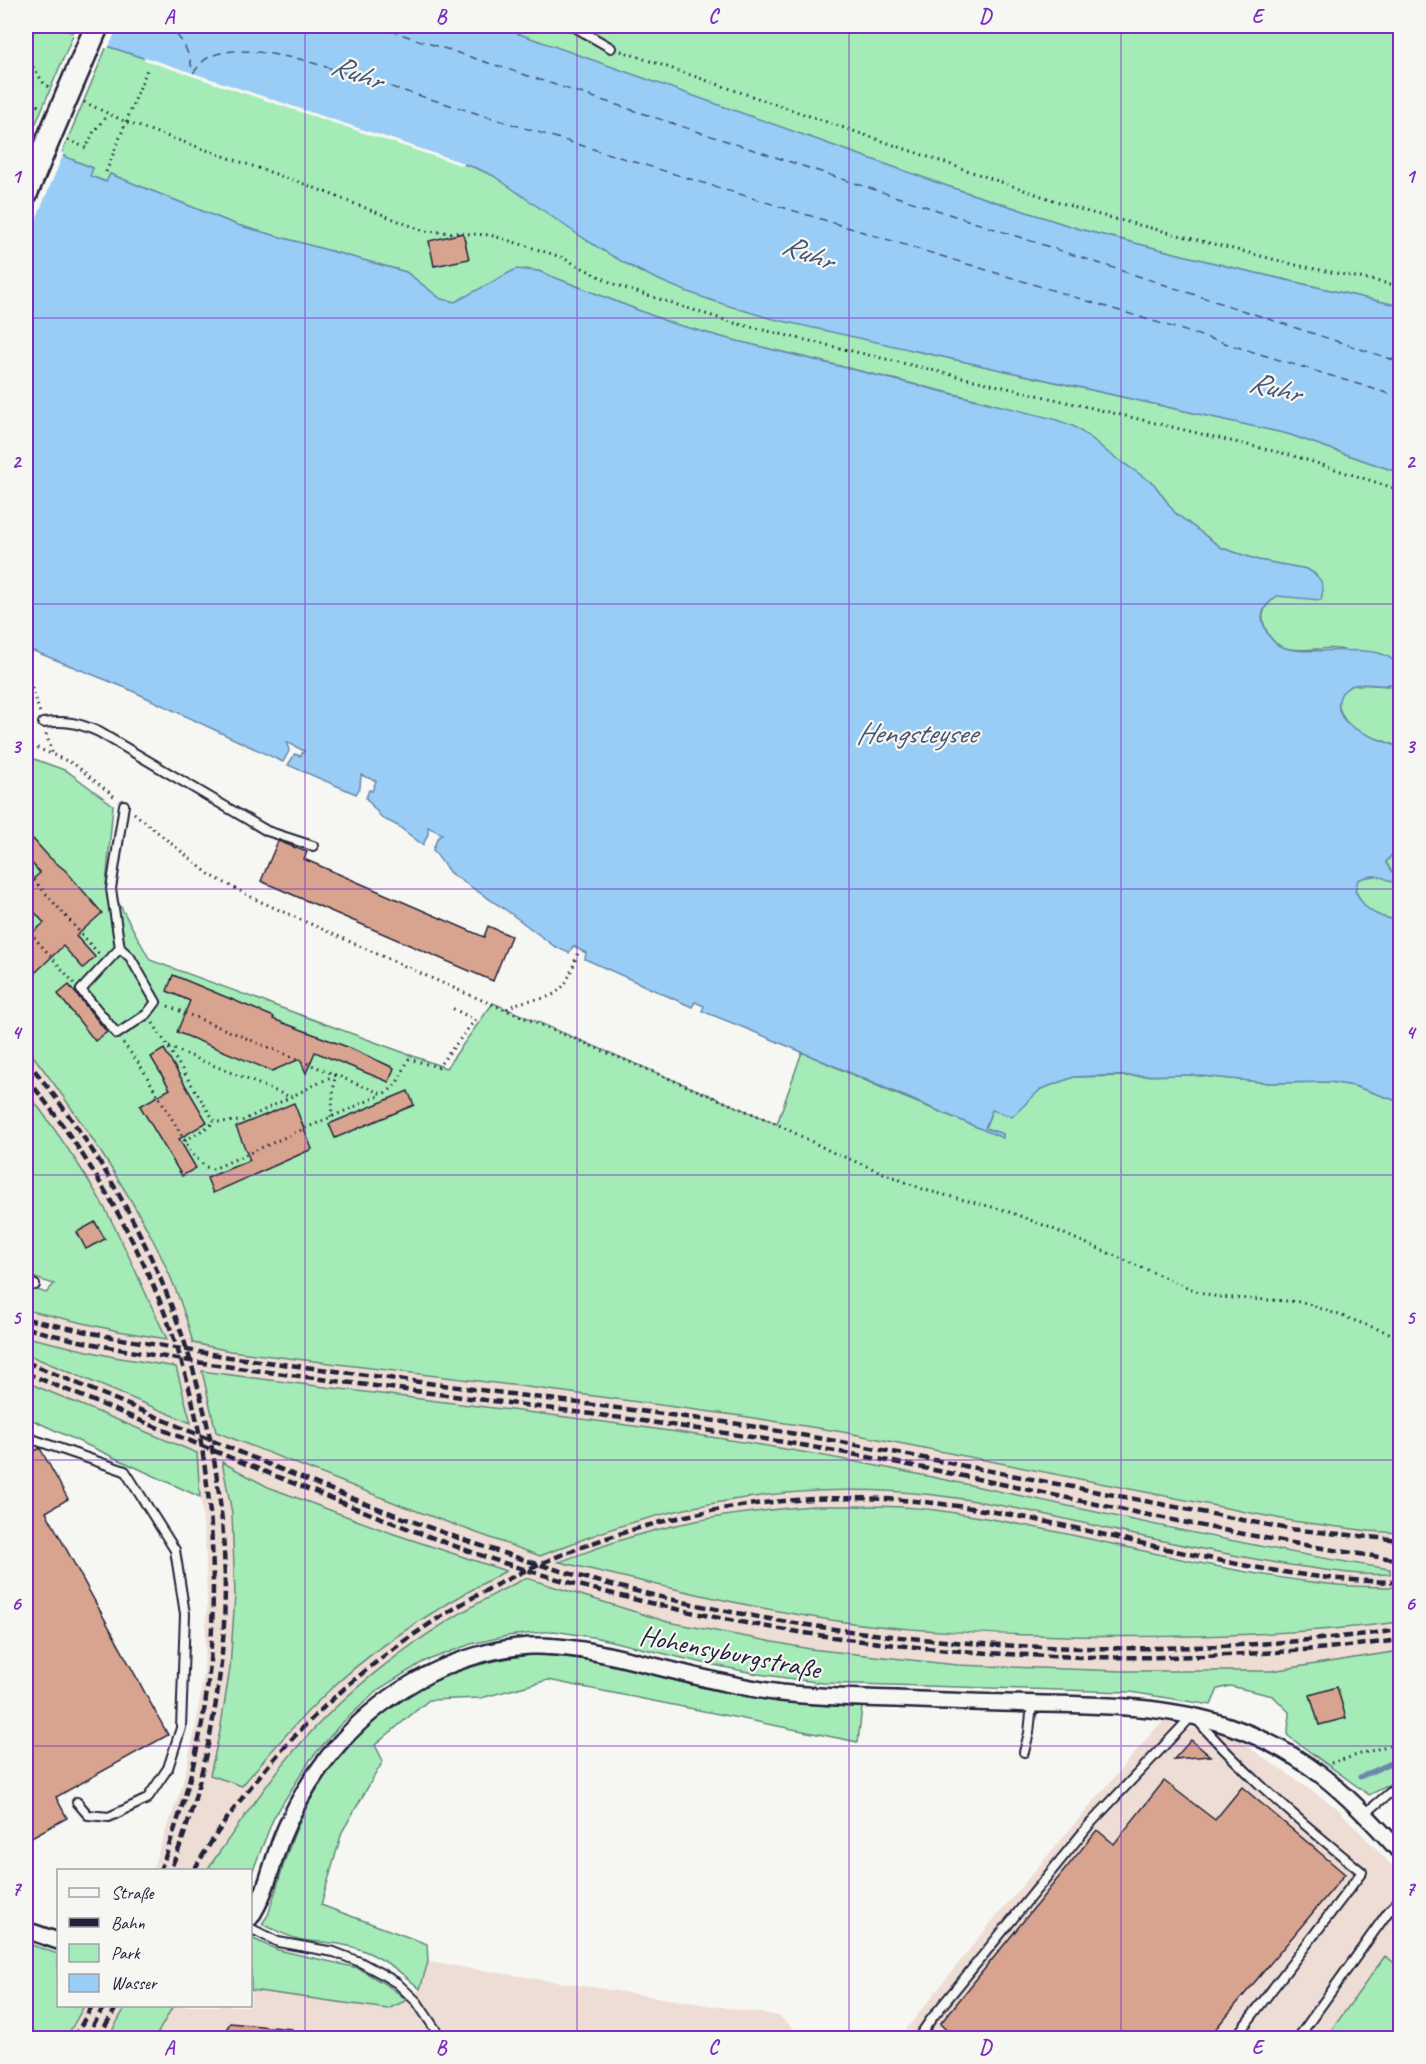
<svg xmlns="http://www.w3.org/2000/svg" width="1426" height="2064" font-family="Caveat,sans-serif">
  <rect width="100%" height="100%" fill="#f6f6f2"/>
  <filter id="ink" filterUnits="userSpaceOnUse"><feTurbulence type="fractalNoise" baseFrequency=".0167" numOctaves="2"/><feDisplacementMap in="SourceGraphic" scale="12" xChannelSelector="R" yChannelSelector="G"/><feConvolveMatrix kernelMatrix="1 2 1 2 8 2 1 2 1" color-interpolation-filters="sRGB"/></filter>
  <g filter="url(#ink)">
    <path fill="#edddd4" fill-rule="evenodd" d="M 26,1047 L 49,1075 L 125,1189 L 166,1264 L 187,1318 L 193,1343 L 230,1351 L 520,1386 L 741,1416 L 843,1432 L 1292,1521 L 1369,1531 L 1400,1533 L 1400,1587 L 1327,1584 L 1119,1546 L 993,1519 L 933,1510 L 866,1506 L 813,1506 L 730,1514 L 639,1534 L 561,1563 L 758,1607 L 853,1623 L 975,1634 L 1162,1638 L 1317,1631 L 1400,1622 L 1400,1651 L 1271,1671 L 1123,1671 L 957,1665 L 810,1649 L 668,1622 L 525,1578 L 451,1619 L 397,1654 L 342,1701 L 285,1762 L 207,1870 L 152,1870 L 181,1789 L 196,1726 L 204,1670 L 207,1605 L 206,1558 L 197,1453 L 26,1382 L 26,1354 L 191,1422 L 176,1367 L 114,1357 L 26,1337 L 26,1310 L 118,1331 L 167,1338 L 141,1280 L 103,1205 L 67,1145 L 26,1090 ZM 202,1371 L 735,1441 L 837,1458 L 1286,1550 L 1390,1569 L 1274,1563 L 1201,1549 L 996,1505 L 936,1495 L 866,1491 L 812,1492 L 728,1500 L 634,1522 L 540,1556 L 403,1506 L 217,1432 ZM 222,1463 L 268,1487 L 394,1534 L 505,1571 L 455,1599 L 391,1641 L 358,1666 L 334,1685 L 278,1744 L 243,1786 L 210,1775 L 220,1731 L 230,1668 L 235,1595 L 232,1513 Z
      M 1164,1721 L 1235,1738 L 1337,1808 L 1400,1874 L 1400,2038 L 899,2038 L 990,1924 L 1155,1729 Z
      M 428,1962 L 779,2016 L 804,2038 L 155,2038 L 173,2006 L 250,2006 L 251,1990 L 389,2009 L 407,2000 L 420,1989 Z
      M 84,2006 L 126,2006 L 108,2038 L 66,2038 Z"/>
    <path fill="#a4ebb8" stroke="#63867a" stroke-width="1.5" d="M 26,26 L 56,26 L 74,33 L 28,142 L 26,141 Z
      M 497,26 L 1400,26 L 1400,306 L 1234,268 L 1079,229 L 947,186 Z
      M 107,46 L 476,168 L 494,176 L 600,248 L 640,272 L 916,351 L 1288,434 L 1400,473 L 1400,748 C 1387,741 1370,738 1356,730 C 1341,722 1328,694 1351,686 C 1361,682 1379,686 1389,686 C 1380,678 1357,654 1347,651 C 1318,641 1279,666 1265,627 C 1259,613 1266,605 1276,596 L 1321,599 L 1315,574 L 1307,569 L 1258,560 L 1222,548 L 1175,513 L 1154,484 L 1107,452 L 1092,439 L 987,402 L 725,338 L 671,323 L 538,271 L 525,269 L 455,302 L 441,299 L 406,272 L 237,225 L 110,174 L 107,182 L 90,176 L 93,168 L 61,155 Z
      M 26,756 L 67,771 L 113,805 L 106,886 L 111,889 L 150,960 L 446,1068 L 493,1003 L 777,1124 L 802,1052 L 891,1092 L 1002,1137 L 1003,1134 L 985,1128 L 992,1110 L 1029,1099 L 1041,1089 L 1074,1077 L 1192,1075 L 1270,1083 L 1330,1082 L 1354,1086 L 1400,1102 L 1400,1533 L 1369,1531 L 1292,1521 L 843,1432 L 741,1416 L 520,1386 L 230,1351 L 193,1343 C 175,1270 136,1206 95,1143 C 73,1110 51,1078 26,1047 Z
      M 1400,852 L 1400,878 L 1391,871 L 1386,862 L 1393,853 Z
      M 1378,876 L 1389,879 L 1400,888 L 1400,919 C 1390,921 1375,915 1367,908 C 1362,904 1359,896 1355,891 L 1357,880 L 1365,877 Z
      M 26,1090 C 53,1127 80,1164 103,1205 C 127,1248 145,1294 167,1339 L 118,1331 L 26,1310 L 26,1286 L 46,1293 L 54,1284 L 26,1275 Z
      M 26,1337 L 114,1357 L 176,1367 L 191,1423 L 26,1354 Z
      M 202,1371 C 380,1396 559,1413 736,1441 C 956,1475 1171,1535 1390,1569 L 1390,1574 C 1361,1576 1332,1571 1304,1567 C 1247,1559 1191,1547 1135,1535 C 1069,1520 1002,1503 934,1495 C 834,1483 730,1494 634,1522 C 602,1531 571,1544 540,1556 L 403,1506 L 216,1432 Z
      M 26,1382 L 197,1453 L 200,1497 L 26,1417 Z
      M 222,1462 L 268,1487 L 394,1534 L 506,1571 C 446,1603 385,1639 335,1685 C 301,1716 271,1751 242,1786 L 210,1775 L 220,1731 L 230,1668 L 235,1595 L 232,1513 Z
      M 813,1506 C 853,1506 895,1505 935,1510 C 1067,1528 1195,1569 1328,1584 C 1352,1587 1376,1587 1400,1587 L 1400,1622 C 1289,1636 1177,1638 1065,1636 C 994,1634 923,1632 852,1623 C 754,1610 656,1584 559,1562 C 585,1553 611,1542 638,1535 C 695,1518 753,1511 813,1506 Z
      M 526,1578 L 668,1622 L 810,1649 L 957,1665 L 1123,1671 L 1271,1671 L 1400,1651 L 1400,1780 L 1369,1795 L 1288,1736 L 1289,1712 L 1273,1696 L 1230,1686 L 1218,1689 L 1211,1705 L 1130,1692 L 823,1683 L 758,1674 L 699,1662 L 598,1638 L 554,1631 L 507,1636 L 471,1644 L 423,1662 L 379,1689 L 340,1725 L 310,1760 L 274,1817 L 251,1875 L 250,1870 L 207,1870 C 232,1834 257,1797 284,1763 C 349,1683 434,1623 526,1578 Z
      M 529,1655 C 596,1655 658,1678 722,1692 C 768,1702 815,1706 862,1707 L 858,1742 L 548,1680 L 481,1698 L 429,1700 L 375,1745 L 383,1761 L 342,1832 L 321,1905 L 427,1944 L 428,1962 L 420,1989 C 402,1973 385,1959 362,1950 C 342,1942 322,1943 302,1940 C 288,1937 275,1930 262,1924 L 268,1915 C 279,1882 287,1847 302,1816 C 349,1721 426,1668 529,1655 Z
      M 251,1938 L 278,1950 L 358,1968 L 390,1987 L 407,2000 L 388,2009 L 251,1990 Z
      M 26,1943 L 58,1954 L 58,2006 L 84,2006 L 66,2038 L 26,2038 Z
      M 1385,1956 L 1400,1967 L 1400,2038 L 1339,2038 L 1330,2032 Z
      M 126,2006 L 173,2006 L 155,2038 L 108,2038 Z"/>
    <path fill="#99cdf6" stroke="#6989ab" stroke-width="1.5" d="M 56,26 L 497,26 L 947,186 L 1079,229 L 1234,268 L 1400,306 L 1400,473 L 1288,434 L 769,318 C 725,305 681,292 640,271 C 588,245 542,209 494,176 L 476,168 L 107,46 Z
      M 26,141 L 93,168 L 90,176 L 106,182 L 110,174 L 237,225 L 406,272 L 441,299 L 455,302 L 516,269 L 538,271 L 671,323 L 725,338 L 1054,419 L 1073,426 L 1092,439 L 1107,452 L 1154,484 L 1175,513 L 1222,548 L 1258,560 L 1307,569 L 1315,574 L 1321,581 L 1323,590 L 1321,600 L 1277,596 C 1268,603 1259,611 1263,623 C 1266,632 1270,640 1278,645 C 1302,660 1380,638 1396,664 C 1400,670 1398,676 1396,682 C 1382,690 1365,680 1351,686 C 1345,689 1340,694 1339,700 C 1333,730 1381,738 1400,748 L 1400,852 L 1393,853 L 1386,862 L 1391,871 L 1400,878 L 1400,888 C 1386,877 1375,872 1358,880 L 1355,891 C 1359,896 1362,904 1367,908 C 1375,915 1390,921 1400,919 L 1400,1102 L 1354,1086 L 1330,1082 L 1270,1083 L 1192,1075 L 1096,1076 L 1074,1077 L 1041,1089 L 1012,1117 L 992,1110 L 985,1128 L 1003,1134 L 1003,1138 C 902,1097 803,1050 702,1011 L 704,1006 L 695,1002 L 692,1007 L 585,959 L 586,953 L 573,946 L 569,953 L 554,946 L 506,910 L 450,873 L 433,850 L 437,839 L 442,834 L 428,827 L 428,834 L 423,845 L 398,826 L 382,818 L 366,798 L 369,790 L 372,791 L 376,781 L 361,775 L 360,787 L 356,794 L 288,765 L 295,754 L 300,756 L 304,751 L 287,742 L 289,751 L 283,762 L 126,688 L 26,648 Z"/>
    <path fill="#f6f6f2" d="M 76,26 L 118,26 L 108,49 L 72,35 Z
      M 145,57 L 464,163 L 463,166 L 144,60 Z
      M 27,139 L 64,153 L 26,243 L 26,143 Z"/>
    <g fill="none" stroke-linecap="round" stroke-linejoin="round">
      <path stroke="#6989ab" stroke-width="5" d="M 1360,1777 L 1400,1759"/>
      <path stroke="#465573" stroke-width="1.5" stroke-dasharray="8 6" stroke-linecap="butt" d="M 166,26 C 184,38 189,53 193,73 C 197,69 201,62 206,59 C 231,43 272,55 300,59 L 1400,397
        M 376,26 L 1400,362"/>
    </g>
    <path fill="#d9a48f" stroke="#22223b" stroke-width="1.5" d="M 463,233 L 469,259 L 434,266 L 429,241 Z
      M 33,839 L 49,857 L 66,871 L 102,913 L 76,936 L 95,957 L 83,968 L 63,946 L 36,972 L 26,960 L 26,938 L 44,923 L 26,902 L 26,885 L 40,873 L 26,856 L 26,846 Z
      M 278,841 L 307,852 L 304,859 L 484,937 L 488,926 L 511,936 L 493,981 L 261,881 Z
      M 173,975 L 274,1017 L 273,1019 L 350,1048 L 394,1068 L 389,1082 L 315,1052 L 306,1073 L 300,1059 L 272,1071 L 177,1032 L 190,1001 L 167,991 Z
      M 69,985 L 107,1032 L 95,1041 L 58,994 Z
      M 164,1049 L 207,1122 L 179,1139 L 196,1168 L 182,1176 L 140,1106 L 170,1089 L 151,1057 Z
      M 408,1091 L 414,1105 L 335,1138 L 329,1124 Z
      M 294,1103 L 312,1149 L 213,1193 L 207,1178 L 250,1160 L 236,1127 Z
      M 95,1222 L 105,1239 L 86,1249 L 77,1232 Z
      M 40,1448 L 68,1499 L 46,1512 L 168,1735 L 56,1797 L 67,1818 L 26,1840 L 26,1456 Z
      M 1337,1687 L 1346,1718 L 1319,1725 L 1310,1695 Z
      M 1191,1740 L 1210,1756 L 1174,1759 Z
      M 1164,1781 L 1215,1820 L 1242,1787 L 1345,1874 L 1208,2038 L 955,2038 L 940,2024 L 1097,1830 L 1114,1844 Z
      M 230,2023 L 292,2029 L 292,2038 L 221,2038 Z"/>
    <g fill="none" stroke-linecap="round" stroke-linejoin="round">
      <defs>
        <path id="service" d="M 573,26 L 611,48
          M 43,723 C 65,720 79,723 99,732 L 267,831 L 313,846
          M 120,948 L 130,957 L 156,1002 L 147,1014 L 117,1034 L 81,990 L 120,948 L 111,889 L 124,805
          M 26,1281 L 35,1285
          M 26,1437 L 125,1471 L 175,1550 L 185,1614 L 181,1728 L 168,1768 L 147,1799 L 109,1817 L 88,1815 L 77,1802
          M 1024,1752 L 1029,1733 L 1032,1704
          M 1366,1813 L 1400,1784
          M 250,1928 L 278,1942 L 334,1952 L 360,1962 L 382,1974 L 397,1983 L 417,2002 L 441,2038
          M 918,2038 L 932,2018 L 1089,1825 L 1193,1715 C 1243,1774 1302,1823 1362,1872 L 1235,2038
          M 1298,2038 L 1388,1912 L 1400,1899"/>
        <path id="minor" d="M 250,1918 C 267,1893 271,1864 282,1837 C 310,1767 360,1710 427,1675 C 458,1659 496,1648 530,1646 C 564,1645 597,1652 630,1660 C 680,1672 730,1686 781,1693 C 819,1697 857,1698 895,1699 C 945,1701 994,1703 1043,1704 C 1106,1705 1169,1706 1229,1726 C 1305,1752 1348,1794 1400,1852
          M 26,1930 L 58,1941"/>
        <path id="secondary" d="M 26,193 L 51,133"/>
      </defs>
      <use href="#service" stroke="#22223b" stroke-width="12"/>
      <use href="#minor" stroke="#22223b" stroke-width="20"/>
      <use href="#secondary" stroke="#22223b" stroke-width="27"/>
      <path stroke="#22223b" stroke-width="3" stroke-dasharray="1.5 4.5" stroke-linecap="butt" d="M 621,51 L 1088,212 L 1296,265 L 1400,286
        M 26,57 L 45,85 L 50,87
        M 26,101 L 41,107
        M 84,102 L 126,122 L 307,185 L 424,231 L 490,235 L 530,247 L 561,257 L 618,286 L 734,323 L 1294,456 L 1400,490
        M 68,140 L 86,148 L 94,131 L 108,115
        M 106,172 L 148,67
        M 26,230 L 34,210
        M 26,686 L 32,688 L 40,713
        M 26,724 L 27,725
        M 46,734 L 53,755
        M 26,743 L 74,764 L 115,797
        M 134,813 L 210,875 L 257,900 L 458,990 L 777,1124 L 832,1152 L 925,1190 L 1004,1210 L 1046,1226 L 1196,1291 L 1218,1297 L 1303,1302 L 1400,1337
        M 26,871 L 99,954
        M 26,928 L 74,983
        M 168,1006 L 382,1094 C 398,1089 401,1073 409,1059 L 438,1067 L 475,1020 L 452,1008
        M 507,1009 C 517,1002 526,1001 539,999 C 567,995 570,973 579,950
        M 153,1023 L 215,1122 L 242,1121 L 335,1075
        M 123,1043 L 140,1065 L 194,1156 L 206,1167 L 213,1169 L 381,1095
        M 169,1047 L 290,1097
        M 331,1117 L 335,1075
        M 185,1141 L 215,1122
        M 1331,1763 L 1400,1742"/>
      <use href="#service" stroke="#f6f6f2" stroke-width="8"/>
      <use href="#minor" stroke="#f6f6f2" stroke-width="15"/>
      <use href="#secondary" stroke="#f6f6f2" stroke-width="22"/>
      <path stroke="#22223b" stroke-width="4.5" stroke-dasharray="9 4.5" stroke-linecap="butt" d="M 26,1060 C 188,1255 264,1508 205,1758 C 196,1796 186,1835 170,1870
        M 26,1077 C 113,1185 182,1317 203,1455 C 213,1519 215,1582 211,1646 C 208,1705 196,1762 178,1819 C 172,1836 167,1854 160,1870
        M 26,1319 L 116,1338 L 229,1357 L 739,1424 L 841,1442 L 1289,1529 L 1400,1540
        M 26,1328 C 127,1355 232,1367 336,1381 C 468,1398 601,1414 732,1434 C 957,1467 1176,1529 1400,1560
        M 26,1362 C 184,1427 341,1500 503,1553 C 790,1647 1102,1669 1400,1630
        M 26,1373 C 127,1415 228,1457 330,1498 C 387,1520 445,1544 504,1563 C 793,1654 1099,1678 1400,1640
        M 194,1870 C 343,1615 640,1469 934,1503 C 1091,1521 1241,1581 1400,1582
        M 74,2038 L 92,2006
        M 86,2038 L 104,2006
        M 98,2038 L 117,2006"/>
      <defs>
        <path id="secondary-bridge" d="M 51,133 L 97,26"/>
      </defs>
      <use href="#secondary-bridge" stroke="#22223b" stroke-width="27" stroke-linecap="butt"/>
      <path stroke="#22223b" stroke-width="3" stroke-dasharray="1.5 4.5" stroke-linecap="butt" d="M 26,155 L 33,138"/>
      <use href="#secondary-bridge" stroke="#f6f6f2" stroke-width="22"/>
    </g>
  </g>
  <path fill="none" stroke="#7b2cbf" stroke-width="1.5" stroke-opacity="0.55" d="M 305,26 L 305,2038M 577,26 L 577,2038M 849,26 L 849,2038M 1121,26 L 1121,2038M 26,318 L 1400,318M 26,604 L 1400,604M 26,889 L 1400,889M 26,1175 L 1400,1175M 26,1460 L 1400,1460M 26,1746 L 1400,1746"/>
  <g text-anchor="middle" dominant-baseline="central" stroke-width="4.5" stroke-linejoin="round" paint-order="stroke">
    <g font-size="28" fill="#22223b" stroke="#f6f6f2">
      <text transform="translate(730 1652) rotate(11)">Hohensyburgstraße</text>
    </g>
    <g font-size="30" font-style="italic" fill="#465573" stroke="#f6f6f2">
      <text transform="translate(357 72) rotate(21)">Ruhr</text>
      <text transform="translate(808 252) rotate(22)">Ruhr</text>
      <text transform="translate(1275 387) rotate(15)">Ruhr</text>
      <text x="916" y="733">Hengsteysee</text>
    </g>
  </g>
  <rect width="1426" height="2064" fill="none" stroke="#f6f6f2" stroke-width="66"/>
  <rect x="57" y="1869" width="195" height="138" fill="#f6f6f2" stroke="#a1a1a9" stroke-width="1.5"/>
  <rect x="69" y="1888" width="30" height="9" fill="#f6f6f2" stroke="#a1a1a9" stroke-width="1.5"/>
  <text x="111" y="1899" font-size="18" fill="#22223b">Straße</text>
  <rect x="69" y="1918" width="30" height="9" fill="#22223b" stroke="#a1a1a9" stroke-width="1.5"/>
  <text x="111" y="1929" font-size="18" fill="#22223b">Bahn</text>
  <rect x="69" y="1944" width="30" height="18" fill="#a4ebb8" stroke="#a1a1a9" stroke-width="1.5"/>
  <text x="111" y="1959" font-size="18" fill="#22223b">Park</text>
  <rect x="69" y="1974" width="30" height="18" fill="#99cdf6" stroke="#a1a1a9" stroke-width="1.5"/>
  <text x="111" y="1989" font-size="18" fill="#22223b">Wasser</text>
  <rect x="33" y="33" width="1360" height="1998" fill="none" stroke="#7b2cbf" stroke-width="2"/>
  <g font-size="20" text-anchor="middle" font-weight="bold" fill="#7b2cbf">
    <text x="169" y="23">A</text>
    <text x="441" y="23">B</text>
    <text x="713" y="23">C</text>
    <text x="985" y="23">D</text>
    <text x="1257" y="23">E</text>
    <text x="16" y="183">1</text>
    <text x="1410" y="183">1</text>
    <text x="16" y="468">2</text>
    <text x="1410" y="468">2</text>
    <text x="16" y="753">3</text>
    <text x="1410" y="753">3</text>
    <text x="16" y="1039">4</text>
    <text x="1410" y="1039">4</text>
    <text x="16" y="1324">5</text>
    <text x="1410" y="1324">5</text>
    <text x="16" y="1610">6</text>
    <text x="1410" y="1610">6</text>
    <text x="16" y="1895">7</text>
    <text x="1410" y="1895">7</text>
    <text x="169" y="2054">A</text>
    <text x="441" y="2054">B</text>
    <text x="713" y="2054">C</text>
    <text x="985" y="2054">D</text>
    <text x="1257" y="2054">E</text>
  </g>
</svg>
